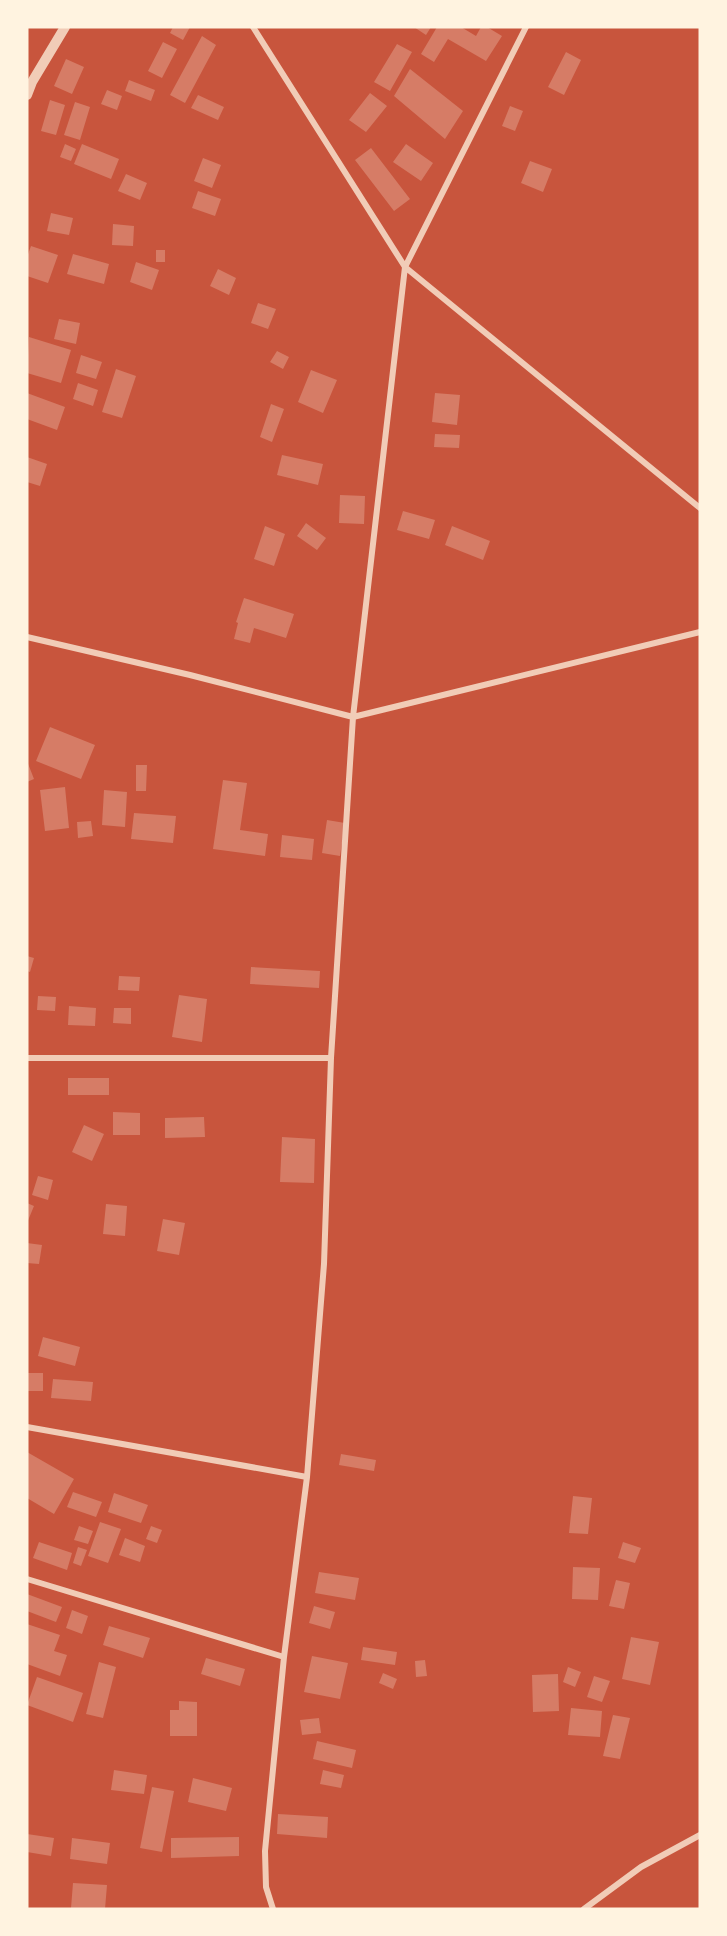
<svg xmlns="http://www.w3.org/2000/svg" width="727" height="1936" font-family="'Sofia Sans Condensed',sans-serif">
  <rect width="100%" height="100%" fill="#c8553d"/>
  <path fill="#d67c66" d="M 173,27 L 190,27 L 183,40 L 170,33 Z
    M 414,27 L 431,27 L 426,35 Z
    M 437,27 L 461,27 L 476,36 L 481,27 L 487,27 L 502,36 L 486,61 L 448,39 L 434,62 L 421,54 Z
    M 202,36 L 216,45 L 185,103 L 170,95 Z
    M 163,42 L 177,49 L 162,78 L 148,71 Z
    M 397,44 L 412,52 L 390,91 L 374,82 Z
    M 566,52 L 581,60 L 564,95 L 548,87 Z
    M 66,59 L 84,67 L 72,94 L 54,86 Z
    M 410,69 L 463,111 L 445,139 L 394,96 Z
    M 129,80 L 155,90 L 151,101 L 125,91 Z
    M 107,90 L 122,96 L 117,110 L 101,104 Z
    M 370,93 L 387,106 L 366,132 L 349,120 Z
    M 198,95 L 224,107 L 218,120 L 191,108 Z
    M 50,100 L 65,105 L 56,135 L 41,131 Z
    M 75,102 L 90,107 L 80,140 L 64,135 Z
    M 510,106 L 523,111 L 515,131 L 502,126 Z
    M 65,144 L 76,149 L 71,161 L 60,157 Z
    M 82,144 L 119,159 L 111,179 L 74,164 Z
    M 406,144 L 433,163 L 421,181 L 393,162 Z
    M 371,148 L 410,199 L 394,211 L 355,160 Z
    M 203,158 L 221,165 L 212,188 L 194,181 Z
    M 530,161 L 552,169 L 543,192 L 521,183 Z
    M 126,174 L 147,183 L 140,200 L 118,191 Z
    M 198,191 L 221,199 L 215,216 L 192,208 Z
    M 51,213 L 73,218 L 69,235 L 47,231 Z
    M 113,224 L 134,226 L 133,246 L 112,245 Z
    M 31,246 L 58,255 L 48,283 L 27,276 L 27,257 Z
    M 156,250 L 165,250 L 165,262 L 156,262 Z
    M 73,254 L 109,264 L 104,284 L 67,274 Z
    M 136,262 L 159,270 L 152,290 L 130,282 Z
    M 218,269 L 236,278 L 229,295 L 210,286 Z
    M 258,303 L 276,309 L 268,329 L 251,323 Z
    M 59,319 L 80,323 L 76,344 L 54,339 Z
    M 29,337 L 71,350 L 61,383 L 27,373 Z
    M 277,351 L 289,357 L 283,369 L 270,362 Z
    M 81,355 L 102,362 L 96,379 L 76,373 Z
    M 116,369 L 136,376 L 122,418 L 102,412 Z
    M 311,370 L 337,380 L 323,413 L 298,402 Z
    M 78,383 L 98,390 L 93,406 L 73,399 Z
    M 27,393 L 65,407 L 57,430 L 27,419 Z
    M 435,393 L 460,395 L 457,425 L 432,422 Z
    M 271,404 L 284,409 L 272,442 L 260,437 Z
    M 435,434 L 460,435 L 459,448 L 434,447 Z
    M 282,455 L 323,464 L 318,485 L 277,475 Z
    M 27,457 L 47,464 L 40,486 L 27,482 Z
    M 340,495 L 365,496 L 364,524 L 339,523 Z
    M 403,511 L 435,520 L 429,539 L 397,530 Z
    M 306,523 L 326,538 L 317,550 L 297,536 Z
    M 265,526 L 285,534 L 274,566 L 254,559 Z
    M 452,526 L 490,541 L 483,560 L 445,545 Z
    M 244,598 L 294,614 L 286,638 L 254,628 L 250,643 L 234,639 L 238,623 L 236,622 Z
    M 50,727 L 95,745 L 81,779 L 36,761 Z
    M 27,761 L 34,779 L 27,782 Z
    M 136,765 L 147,765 L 146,791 L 136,791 Z
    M 223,780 L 247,783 L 240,830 L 268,834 L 265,856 L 213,849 Z
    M 65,787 L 69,828 L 45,831 L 40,790 Z
    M 104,790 L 127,792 L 125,827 L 102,825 Z
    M 134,813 L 176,816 L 173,843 L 131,839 Z
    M 327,820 L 345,823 L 340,856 L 322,853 Z
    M 91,821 L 93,836 L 78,838 L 77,822 Z
    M 282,835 L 314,839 L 312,860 L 280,857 Z
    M 27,956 L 34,958 L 30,972 L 27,971 Z
    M 251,967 L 320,971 L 319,988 L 250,984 Z
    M 119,976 L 140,977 L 139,991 L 118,990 Z
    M 179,995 L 207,999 L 202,1042 L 172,1037 Z
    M 38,996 L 56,997 L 55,1011 L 37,1010 Z
    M 69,1006 L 96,1008 L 95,1026 L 68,1025 Z
    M 114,1008 L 131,1008 L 131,1024 L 113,1023 Z
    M 68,1078 L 109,1078 L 109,1095 L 68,1095 Z
    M 113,1112 L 140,1113 L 140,1135 L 113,1135 Z
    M 204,1117 L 205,1137 L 165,1138 L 165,1118 Z
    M 84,1125 L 104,1134 L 92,1161 L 72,1152 Z
    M 282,1137 L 315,1139 L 314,1183 L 280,1182 Z
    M 38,1176 L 53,1180 L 48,1200 L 32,1195 Z
    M 27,1203 L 34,1206 L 27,1223 Z
    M 106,1204 L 127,1206 L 125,1236 L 103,1234 Z
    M 163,1219 L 185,1223 L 179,1255 L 157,1251 Z
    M 27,1243 L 42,1245 L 39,1264 L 27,1263 Z
    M 43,1337 L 80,1347 L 75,1366 L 38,1356 Z
    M 27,1373 L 43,1373 L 43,1391 L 27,1391 Z
    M 53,1379 L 93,1382 L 91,1401 L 51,1398 Z
    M 27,1452 L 74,1479 L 54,1514 L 27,1498 Z
    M 341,1454 L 376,1460 L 374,1471 L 339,1465 Z
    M 73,1492 L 102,1502 L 96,1517 L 67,1507 Z
    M 114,1493 L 148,1505 L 141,1523 L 108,1512 Z
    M 573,1496 L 592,1498 L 588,1534 L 569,1533 Z
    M 100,1522 L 121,1529 L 108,1563 L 88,1556 Z
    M 79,1526 L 93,1531 L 88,1544 L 74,1540 Z
    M 151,1526 L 162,1530 L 157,1543 L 146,1539 Z
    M 125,1538 L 145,1546 L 140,1562 L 119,1555 Z
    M 39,1542 L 72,1553 L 67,1570 L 33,1558 Z
    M 623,1542 L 641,1548 L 635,1563 L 618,1558 Z
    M 78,1547 L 87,1550 L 81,1566 L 73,1563 Z
    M 573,1567 L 600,1568 L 598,1600 L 572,1599 Z
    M 319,1572 L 359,1578 L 355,1600 L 315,1593 Z
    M 616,1580 L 630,1583 L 624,1609 L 609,1606 Z
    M 27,1594 L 62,1607 L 56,1622 L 27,1611 Z
    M 314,1606 L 335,1612 L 330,1629 L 309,1623 Z
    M 72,1610 L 88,1616 L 82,1634 L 66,1628 Z
    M 27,1624 L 60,1635 L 54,1651 L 67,1655 L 60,1676 L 27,1664 Z
    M 109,1626 L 150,1638 L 143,1658 L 103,1645 Z
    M 631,1637 L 659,1642 L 650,1685 L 622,1679 Z
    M 363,1647 L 397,1652 L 395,1665 L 361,1660 Z
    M 312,1656 L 348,1663 L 340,1699 L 304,1692 Z
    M 206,1658 L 245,1669 L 240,1686 L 201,1674 Z
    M 425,1660 L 427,1676 L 416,1677 L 415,1661 Z
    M 99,1662 L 116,1667 L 103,1718 L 86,1714 Z
    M 568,1667 L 581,1672 L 575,1687 L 563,1682 Z
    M 383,1673 L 397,1679 L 393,1689 L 379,1683 Z
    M 558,1674 L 559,1711 L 533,1712 L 532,1675 Z
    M 594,1676 L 610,1681 L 602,1702 L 587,1697 Z
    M 37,1677 L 83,1693 L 73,1722 L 27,1705 Z
    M 179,1701 L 197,1702 L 197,1736 L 170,1736 L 170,1710 L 179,1710 Z
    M 571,1708 L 602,1711 L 600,1737 L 568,1735 Z
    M 613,1715 L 630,1718 L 620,1759 L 603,1756 Z
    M 319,1718 L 321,1733 L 302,1735 L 300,1720 Z
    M 317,1741 L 356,1750 L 352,1768 L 313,1759 Z
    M 114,1770 L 147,1775 L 144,1794 L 111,1790 Z
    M 323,1770 L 344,1775 L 341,1788 L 320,1784 Z
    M 193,1778 L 232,1788 L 226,1811 L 188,1802 Z
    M 152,1787 L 174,1791 L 162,1852 L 140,1848 Z
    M 278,1814 L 328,1817 L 327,1838 L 277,1834 Z
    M 27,1834 L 54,1838 L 51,1856 L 27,1852 Z
    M 239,1837 L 239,1856 L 171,1858 L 171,1838 Z
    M 72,1838 L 110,1843 L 107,1864 L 70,1859 Z
    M 73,1883 L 107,1885 L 105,1909 L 71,1908 Z"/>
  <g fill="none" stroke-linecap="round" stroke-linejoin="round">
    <path stroke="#f1ccb7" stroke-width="6" d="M 253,27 L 405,267 L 700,508
      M 27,637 L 190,675 L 353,717 L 405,267 L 526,27
      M 27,1058 L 331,1058 L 324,1264 L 307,1477 L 284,1657 L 265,1851 L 266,1887 L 273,1909
      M 331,1058 L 353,717 L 700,632
      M 27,1427 L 307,1477
      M 27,1579 L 284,1657
      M 584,1909 L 641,1867 L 700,1835"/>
    <path stroke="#f1ccb7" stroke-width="10" d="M 27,95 L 32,82 L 65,27"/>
  </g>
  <rect width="727" height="1936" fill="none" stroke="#fff3e0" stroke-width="57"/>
</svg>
